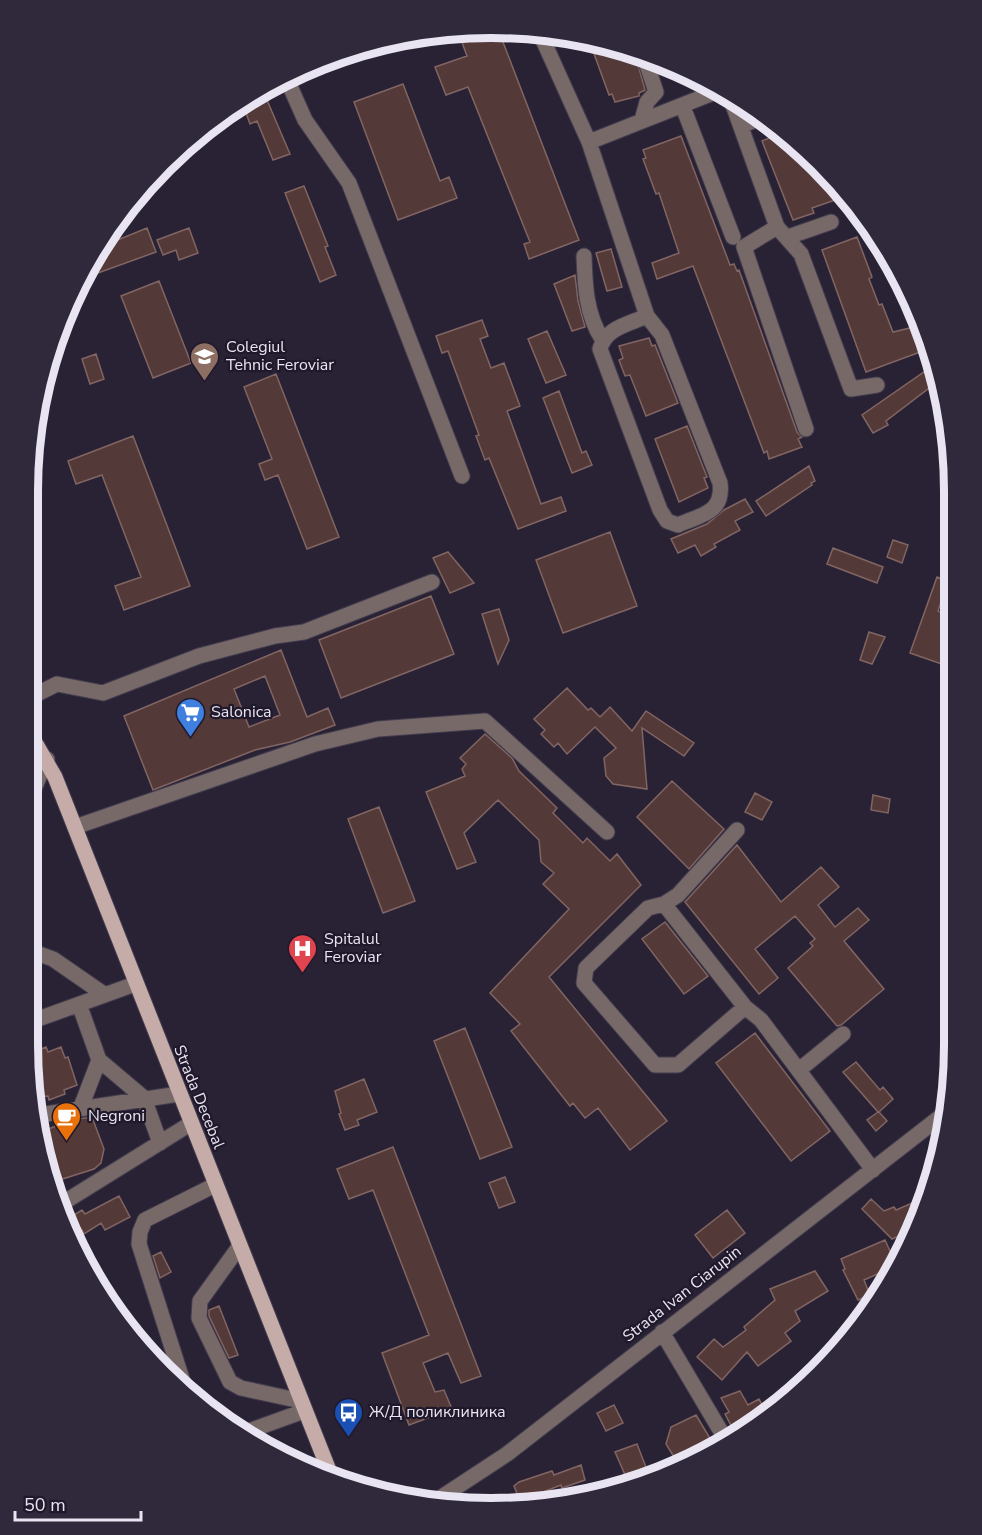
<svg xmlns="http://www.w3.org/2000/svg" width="982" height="1535" font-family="'Nunito Sans',sans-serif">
  <rect width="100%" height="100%" fill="#292235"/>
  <path fill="#533a38" stroke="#816563" stroke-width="1.5" fill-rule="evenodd" d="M 460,28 L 498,29 L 579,240 L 529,259 L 524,244 L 530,242 L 468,87 L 446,95 L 435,67 L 467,56 L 457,29 Z
    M 589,40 L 634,50 L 645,90 L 639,93 L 639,96 L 615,102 L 612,94 L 609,95 Z
    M 403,84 L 440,181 L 449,177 L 457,198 L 398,220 L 354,102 Z
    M 264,93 L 290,154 L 273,160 L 257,121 L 250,124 L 242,102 Z
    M 783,132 L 797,142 L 847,196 L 812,208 L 814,213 L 793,220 L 762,141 Z
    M 681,136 L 730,265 L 734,264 L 737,271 L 739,270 L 797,432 L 802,437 L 798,439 L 802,447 L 769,459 L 767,451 L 764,453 L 693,266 L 657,279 L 652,263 L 679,253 L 659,193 L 656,194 L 643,159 L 646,158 L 643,150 Z
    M 304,186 L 328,246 L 325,247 L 336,275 L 320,282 L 285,193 Z
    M 147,228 L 156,252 L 84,278 L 105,245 Z
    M 189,228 L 198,253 L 179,260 L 176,250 L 163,255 L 157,240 Z
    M 857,237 L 872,277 L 869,279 L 879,305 L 882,304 L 893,332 L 922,325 L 931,348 L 866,372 L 822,250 Z
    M 611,249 L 622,287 L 607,291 L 596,253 Z
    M 575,275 L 578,301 L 585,327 L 572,331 L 554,284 Z
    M 159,281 L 191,363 L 153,378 L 121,296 Z
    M 482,320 L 488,336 L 480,339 L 491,368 L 504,363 L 520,406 L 507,411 L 541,504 L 561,497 L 566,511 L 518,529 L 489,458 L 485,460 L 476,436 L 479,435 L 448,351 L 442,353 L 436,336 Z
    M 547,331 L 566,375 L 546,383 L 528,339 Z
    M 649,338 L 652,346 L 655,345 L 678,403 L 646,416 L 630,375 L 625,376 L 619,360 L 623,358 L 619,346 Z
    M 96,354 L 104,379 L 90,384 L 82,359 Z
    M 934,365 L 933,385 L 886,421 L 888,425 L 873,433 L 862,415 Z
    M 276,374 L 339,537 L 307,549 L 278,475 L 265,480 L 259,464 L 272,459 L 244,387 Z
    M 559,391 L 582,453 L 586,451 L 592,465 L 572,473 L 543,398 Z
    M 687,426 L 707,477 L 704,478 L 708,488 L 679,502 L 655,439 Z
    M 133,436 L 190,586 L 124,610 L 115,586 L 141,577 L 102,475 L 76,484 L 68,461 Z
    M 809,466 L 815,481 L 811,483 L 812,485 L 766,516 L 756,501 Z
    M 745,499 L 753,512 L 735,521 L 740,530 L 714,544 L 716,547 L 701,556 L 695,545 L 678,553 L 671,539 L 707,524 L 724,510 Z
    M 610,532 L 637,606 L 563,633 L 536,560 Z
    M 893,540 L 908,545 L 902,563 L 887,557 Z
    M 833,548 L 883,567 L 877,583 L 827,564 Z
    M 448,552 L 474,583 L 450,593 L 433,558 Z
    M 937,577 L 948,581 L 938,611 L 953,617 L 953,668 L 910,653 Z
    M 431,596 L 454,654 L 341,698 L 319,640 Z
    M 499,609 L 509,640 L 498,664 L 482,614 Z
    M 869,632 L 885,637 L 872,664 L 860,660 Z
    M 281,650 L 307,717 L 328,708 L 335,725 L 290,742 L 255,750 L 153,790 L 124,716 ZM 265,676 L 280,715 L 249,727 L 234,689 Z
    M 567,688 L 588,710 L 591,708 L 600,717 L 610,707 L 632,731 L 646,711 L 694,743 L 684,756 L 642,728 L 647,789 L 613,784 L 606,776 L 604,758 L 616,748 L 595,727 L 567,754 L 558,743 L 554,747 L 541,734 L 545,730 L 534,719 Z
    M 485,734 L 512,758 L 519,771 L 557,808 L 553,813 L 583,843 L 587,838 L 610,861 L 617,854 L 641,885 L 549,977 L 667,1121 L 630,1150 L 598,1108 L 585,1118 L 573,1103 L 570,1106 L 511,1031 L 520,1024 L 490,993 L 569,909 L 543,884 L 554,873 L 541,862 L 539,840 L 498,800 L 464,833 L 476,862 L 457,869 L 426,792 L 465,776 L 462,769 L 466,764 L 460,758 Z
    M 672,781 L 724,829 L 689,869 L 637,817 Z
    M 755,793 L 772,802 L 762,820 L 745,812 Z
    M 873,795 L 890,799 L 888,813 L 871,810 Z
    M 379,807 L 415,901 L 383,913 L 348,819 Z
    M 737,845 L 781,902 L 821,867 L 839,887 L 818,905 L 835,927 L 858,908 L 869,920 L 844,941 L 884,989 L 841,1025 L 837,1026 L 788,968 L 813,946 L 810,943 L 815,939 L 795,916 L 755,949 L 778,978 L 759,994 L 685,902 Z
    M 665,922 L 708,976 L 684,994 L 642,939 Z
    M 465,1028 L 512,1147 L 480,1159 L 434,1041 Z
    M 755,1033 L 830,1131 L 791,1161 L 716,1063 Z
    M 46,1047 L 48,1052 L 61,1047 L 65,1058 L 68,1057 L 77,1085 L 64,1090 L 65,1094 L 49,1100 L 48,1096 L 36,1097 L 30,1063 L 34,1061 L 31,1053 Z
    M 856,1062 L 880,1090 L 883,1087 L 893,1099 L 879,1112 L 887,1121 L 876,1131 L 867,1120 L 878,1112 L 843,1072 Z
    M 364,1079 L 377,1112 L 357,1120 L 359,1125 L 345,1130 L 339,1114 L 341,1113 L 335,1091 Z
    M 92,1117 L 104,1149 L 101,1163 L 94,1169 L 50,1183 L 41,1132 L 71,1120 Z
    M 393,1147 L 481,1376 L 461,1383 L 448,1353 L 423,1363 L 435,1392 L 444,1390 L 452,1409 L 409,1425 L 382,1353 L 429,1335 L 373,1190 L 349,1199 L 337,1169 Z
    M 505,1177 L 515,1202 L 499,1208 L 489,1183 Z
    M 119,1196 L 130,1217 L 105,1230 L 101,1223 L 84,1234 L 82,1230 L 78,1233 L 69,1218 L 82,1210 L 85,1214 Z
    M 926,1197 L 915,1229 L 892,1239 L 862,1209 L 871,1199 L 884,1211 L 894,1207 L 896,1210 Z
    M 727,1210 L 745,1233 L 713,1258 L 695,1235 Z
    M 885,1240 L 895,1262 L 891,1268 L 864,1280 L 870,1295 L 858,1300 L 843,1270 L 845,1269 L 841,1259 Z
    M 161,1252 L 171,1272 L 160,1278 L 153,1256 Z
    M 815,1271 L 828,1291 L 795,1311 L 800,1321 L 785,1333 L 791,1341 L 758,1366 L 747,1352 L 722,1380 L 697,1357 L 714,1339 L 723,1347 L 746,1330 L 744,1327 L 775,1300 L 770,1289 Z
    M 219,1306 L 238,1355 L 229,1358 L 209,1316 L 209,1310 Z
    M 740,1391 L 748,1405 L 759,1399 L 766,1412 L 760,1415 L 761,1419 L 748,1430 L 736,1435 L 725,1414 L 729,1412 L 721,1398 Z
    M 614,1405 L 623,1423 L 606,1431 L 597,1413 Z
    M 696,1415 L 714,1445 L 677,1462 L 666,1444 L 671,1427 Z
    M 637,1444 L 649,1475 L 629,1484 L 615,1452 Z
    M 581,1465 L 585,1480 L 562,1488 L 561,1485 L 520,1501 L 514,1486 L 519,1482 L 552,1471 L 554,1475 Z"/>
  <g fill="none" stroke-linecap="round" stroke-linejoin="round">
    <defs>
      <path id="minor" d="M 539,31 L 589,142 L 723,89
        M 285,75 L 305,120 L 349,183 L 462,476
        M 729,94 L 777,227 L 744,247 L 806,429
        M 683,107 L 733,237
        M 642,120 L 647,102 L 656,92 L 643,53
        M 741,126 L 762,117
        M 589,142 L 647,316 L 662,335 L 720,483 C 724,513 701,515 678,525 L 667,521 L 660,510 L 600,349 C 605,328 629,324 647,316
        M 777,227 L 801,254 L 851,389 L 877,385
        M 788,237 L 831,222
        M 584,256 C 585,286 586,314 602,339
        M 29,698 L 57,684 L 103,693 L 199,656 L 275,636 L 304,632 L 432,582
        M 29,800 L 47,759
        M 75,827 L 315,744 L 378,729 L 485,721 L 607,832
        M 664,904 L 745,1007 L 678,1065 L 655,1065 L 584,983 L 586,968 L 648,908 Z
        M 664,904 L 678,895 L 737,830
        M 28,950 L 53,959 L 105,995
        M 79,1004 L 99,1060 L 144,1098 L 160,1143
        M 745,1007 L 761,1020 L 873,1170
        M 27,1023 L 135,984
        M 799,1070 L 843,1034
        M 81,1107 L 99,1060
        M 39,1115 L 179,1094
        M 58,1206 L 190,1124
        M 239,1247 L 200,1301 L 199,1318 L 230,1382 L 241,1388 L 301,1401
        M 662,1332 L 726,1440
        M 183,1382 L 139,1244 L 140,1232 L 145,1220 L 215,1185
        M 246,1432 L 304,1411
        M 434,1502 L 507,1454 L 949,1110"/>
      <path id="major" d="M 29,732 L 55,777 L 332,1478"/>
    </defs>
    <use href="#minor" stroke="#443d4f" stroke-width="17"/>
    <use href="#major" stroke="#443d4f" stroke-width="17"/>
    <use href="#minor" stroke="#766967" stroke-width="15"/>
    <use href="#major" stroke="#c6aca9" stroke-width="15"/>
  </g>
  <defs>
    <symbol id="university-pin" viewBox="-11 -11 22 30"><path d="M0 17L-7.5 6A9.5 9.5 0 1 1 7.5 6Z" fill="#8d6e63" stroke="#20182b"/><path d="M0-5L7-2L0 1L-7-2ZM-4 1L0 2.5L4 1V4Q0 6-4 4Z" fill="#fff"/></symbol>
    <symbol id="supermarket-pin" viewBox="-11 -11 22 30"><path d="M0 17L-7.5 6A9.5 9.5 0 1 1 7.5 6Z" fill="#3f7fe0" stroke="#20182b"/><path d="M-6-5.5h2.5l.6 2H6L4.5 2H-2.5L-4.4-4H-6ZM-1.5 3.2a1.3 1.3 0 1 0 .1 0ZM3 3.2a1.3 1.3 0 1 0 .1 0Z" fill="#fff"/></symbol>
    <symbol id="hospital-pin" viewBox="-11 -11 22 30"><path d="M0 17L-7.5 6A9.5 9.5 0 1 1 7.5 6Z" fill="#e0444e" stroke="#20182b"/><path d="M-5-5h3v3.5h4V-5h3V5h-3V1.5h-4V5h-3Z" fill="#fff"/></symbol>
    <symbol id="cafe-pin" viewBox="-11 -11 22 30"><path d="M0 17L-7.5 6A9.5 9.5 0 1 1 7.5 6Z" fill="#e8710a" stroke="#20182b"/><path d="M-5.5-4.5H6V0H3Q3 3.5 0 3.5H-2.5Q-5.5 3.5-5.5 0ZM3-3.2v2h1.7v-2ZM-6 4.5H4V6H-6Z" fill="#fff"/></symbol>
    <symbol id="bus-pin" viewBox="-11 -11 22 30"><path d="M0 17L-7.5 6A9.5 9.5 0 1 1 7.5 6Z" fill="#1a4fb4" stroke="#20182b"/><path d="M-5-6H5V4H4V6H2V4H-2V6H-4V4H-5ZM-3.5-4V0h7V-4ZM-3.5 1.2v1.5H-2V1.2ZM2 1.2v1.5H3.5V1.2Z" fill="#fff"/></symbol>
  </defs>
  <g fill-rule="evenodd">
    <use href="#university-pin" x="188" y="340" width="33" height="45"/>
    <use href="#supermarket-pin" x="174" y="696" width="33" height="45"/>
    <use href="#hospital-pin" x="286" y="932" width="33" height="45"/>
    <use href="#cafe-pin" x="50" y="1100" width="33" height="45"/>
    <use href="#bus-pin" x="332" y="1396" width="33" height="45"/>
  </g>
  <g text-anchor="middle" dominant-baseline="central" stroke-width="4.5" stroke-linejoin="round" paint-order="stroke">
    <g font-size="16" fill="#e9e4f1" stroke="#20182b" text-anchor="start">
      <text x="226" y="347">Colegiul<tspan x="226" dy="18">Tehnic Feroviar</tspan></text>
      <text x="211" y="712">Salonica</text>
      <text x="324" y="939">Spitalul<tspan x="324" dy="18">Feroviar</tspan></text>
      <text x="88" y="1116">Negroni</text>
      <text x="369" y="1412">Ж/Д поликлиника</text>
    </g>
    <g font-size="16" fill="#e9e4f1" stroke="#20182b">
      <text transform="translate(199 1097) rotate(68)">Strada Decebal</text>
      <text transform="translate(682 1294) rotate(-38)">Strada Ivan Ciarupin</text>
    </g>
  </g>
  <path d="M0 0H982V1535H0ZM491 38H491A453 453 0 0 1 944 491V1045A453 453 0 0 1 491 1498H491A453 453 0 0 1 38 1045V491A453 453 0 0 1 491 38Z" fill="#30283b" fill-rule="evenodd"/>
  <path fill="none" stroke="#e9e4f1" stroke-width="8" d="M491 38H491A453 453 0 0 1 944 491V1045A453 453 0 0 1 491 1498H491A453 453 0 0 1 38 1045V491A453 453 0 0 1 491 38Z"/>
  <path d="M15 1511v9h126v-9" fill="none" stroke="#e9e4f1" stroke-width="3"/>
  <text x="24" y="1511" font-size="18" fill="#e9e4f1" stroke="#20182b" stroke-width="4.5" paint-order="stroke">50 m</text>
</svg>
